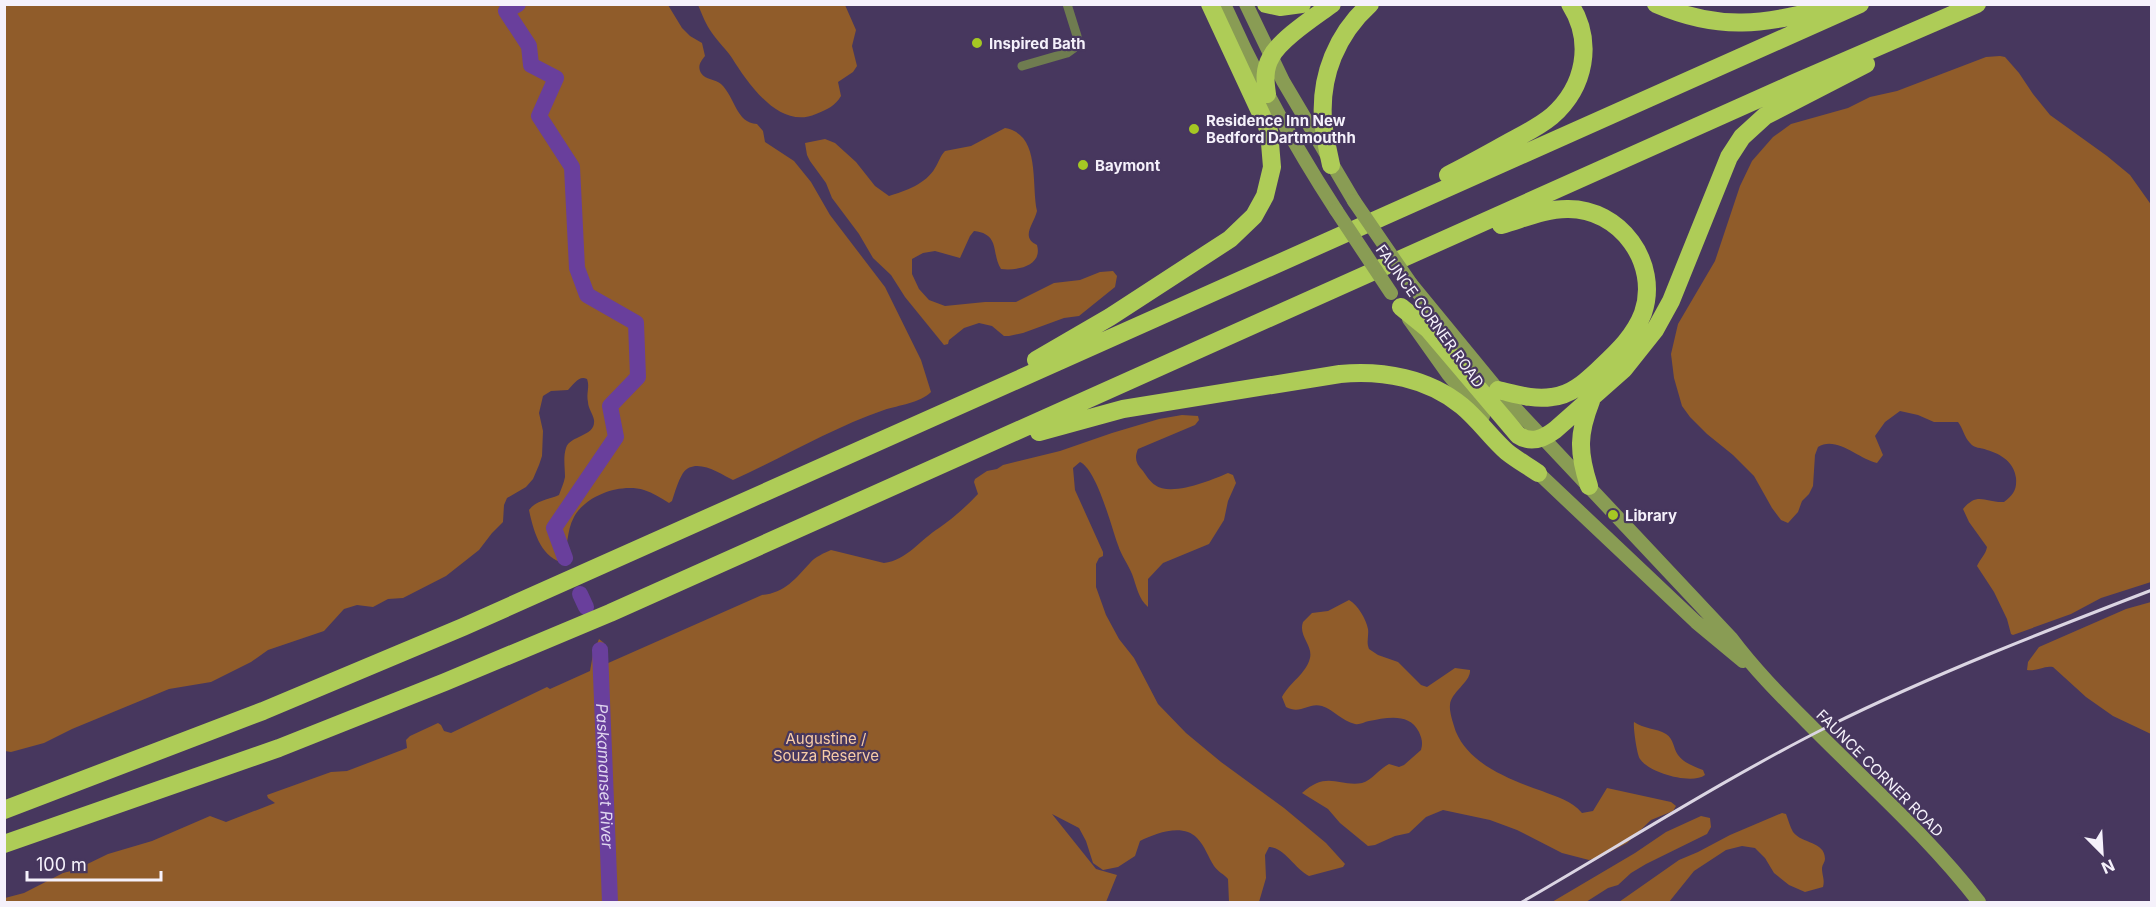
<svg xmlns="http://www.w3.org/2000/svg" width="2156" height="907" font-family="Inter,sans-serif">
  <rect width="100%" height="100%" fill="#47375e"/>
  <path fill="#905c2a" d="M 4,5 L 668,5 L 682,28 L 690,36 L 702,43 L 705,56 C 701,61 697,66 701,73 C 705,80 716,79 721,84 C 735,97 736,123 757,124 L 763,131 L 765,142 L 794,161 L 811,182 L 830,215 L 885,287 L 921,360 L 931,392 C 920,403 899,405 884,410 C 832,428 784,457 733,480 C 721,474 695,456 683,473 C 678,481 675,492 672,501 L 669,503 C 661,498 653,493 644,490 C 621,483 586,495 574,517 C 566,531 569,548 561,562 C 540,556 533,529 529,510 C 536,500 548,500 559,495 C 561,489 564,483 565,477 C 565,468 563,457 566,448 C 570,435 596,437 594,420 C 593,414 588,408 588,402 C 586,393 590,387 587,379 C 579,375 574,384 568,390 L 551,391 L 543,396 L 539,413 L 543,431 L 542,456 L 539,465 L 533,479 L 526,487 L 507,498 L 504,505 L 503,522 L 492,533 L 479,550 L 446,576 L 403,598 L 388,599 L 373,607 L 357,605 L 344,609 L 324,631 L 268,650 L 251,662 L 211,682 L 169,689 L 72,729 L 44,743 L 11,752 L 5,751 Z
    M 698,5 L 845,5 L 856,30 L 852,46 L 857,66 L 853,72 L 838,82 L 841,96 C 835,106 828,109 816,114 C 780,130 749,85 732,58 C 727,50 718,42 712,33 C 706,25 702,14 698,5 Z
    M 2000,56 L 2005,57 L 2019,73 L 2033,94 L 2050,115 L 2107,156 L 2130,175 L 2152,206 L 2151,582 L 2101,598 L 2071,614 L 2013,635 L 2011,634 L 2007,619 L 1994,592 L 1977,566 C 1980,559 1986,554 1987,547 L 1969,522 L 1963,509 C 1978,491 1985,503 2004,502 C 2013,495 2017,490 2016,478 C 2014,462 2001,454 1987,450 C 1980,447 1975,449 1970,443 C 1964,437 1963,428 1958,422 L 1934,422 L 1918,415 L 1900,411 L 1885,422 L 1875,436 L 1883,455 L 1877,463 C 1859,459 1836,435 1818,447 L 1815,455 L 1813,486 L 1809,494 L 1802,501 L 1798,512 L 1788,523 L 1781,520 L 1772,508 L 1754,476 L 1733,455 L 1707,434 L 1690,417 L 1682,406 L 1674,378 L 1671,354 L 1678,324 L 1715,261 L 1740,186 L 1752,161 L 1773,137 L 1791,124 L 1848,108 L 1870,97 L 1897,91 L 1986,57 Z
    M 1005,128 C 1041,134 1031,184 1037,211 C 1034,224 1020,237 1037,245 C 1043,266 1017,271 1001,269 C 991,254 1001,234 974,231 L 970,236 L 960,258 L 935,251 L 923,253 L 912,259 L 912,274 L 919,289 L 929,300 L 945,306 L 985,302 L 1016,302 L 1054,283 L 1080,280 L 1100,272 L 1113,271 L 1117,276 L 1115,287 L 1079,316 L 1064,318 L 1023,333 L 1009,336 L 1004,336 L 992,326 L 979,323 L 964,328 L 949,340 L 948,344 L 944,345 L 905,297 L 891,275 L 873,258 L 859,234 L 832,198 L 826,183 L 810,161 L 807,155 L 805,143 L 825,139 L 835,143 L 856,162 L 875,186 L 889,196 C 905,191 926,184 935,168 C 939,162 940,156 945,151 L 971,146 Z
    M 1182,415 L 1198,416 L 1199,420 L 1195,425 L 1138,449 C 1134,458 1136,464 1143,471 C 1146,475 1150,482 1155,485 C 1171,497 1212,480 1228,473 L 1233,475 L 1236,483 L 1228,501 L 1224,520 L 1209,544 L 1163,563 L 1148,579 L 1148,607 C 1138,598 1137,587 1132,574 C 1128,564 1121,555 1118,545 C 1111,526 1097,470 1080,462 L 1073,468 L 1075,490 L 1103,552 L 1103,556 L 1099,558 L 1096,564 L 1096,587 L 1106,615 L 1119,639 L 1134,658 L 1158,704 L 1186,733 L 1221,762 L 1284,808 L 1326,843 L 1345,864 L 1343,867 L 1309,876 C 1295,869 1284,847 1269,847 L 1265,855 L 1266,878 L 1259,902 L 1229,902 L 1228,879 C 1224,874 1218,872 1214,866 C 1208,857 1205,846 1197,838 C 1183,823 1156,833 1140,841 L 1135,856 L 1118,867 L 1103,870 L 1093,863 L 1086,841 L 1079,828 L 1052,814 L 1096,869 L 1117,875 L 1106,902 L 5,902 L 5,898 L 24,893 L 63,873 L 75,870 L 108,854 L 152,841 L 210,816 L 226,822 L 275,803 L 268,798 L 267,795 L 331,772 L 347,771 L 402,750 L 407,748 L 406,740 L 410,736 L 438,723 L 441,725 L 444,731 L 451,733 L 547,687 L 550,689 L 590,671 L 593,654 L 599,639 L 604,643 L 603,659 L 606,664 L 762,595 C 785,593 796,578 810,563 C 815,557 824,553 831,550 L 884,563 C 907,560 920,540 939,528 C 953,518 966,507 978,494 L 974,482 L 975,479 L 987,471 L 997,469 L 1003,465 L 1060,451 L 1112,433 L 1159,419 Z
    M 1349,600 C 1358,605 1366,619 1368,629 C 1369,636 1366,642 1369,649 L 1378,655 L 1398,662 L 1421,685 L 1427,687 L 1455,668 L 1470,670 C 1471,682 1451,692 1450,705 C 1449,712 1454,726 1456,732 C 1470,765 1511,780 1542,791 C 1557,797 1571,800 1582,813 L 1593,811 L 1607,788 L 1671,802 L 1676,806 L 1673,811 L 1651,820 L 1627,843 L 1600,857 L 1589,860 L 1562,853 L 1517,830 L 1490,820 L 1443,810 L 1426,817 L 1409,833 L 1395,836 L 1375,845 L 1368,846 L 1340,823 L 1328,809 L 1302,793 C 1327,770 1339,787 1362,783 C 1371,781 1380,768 1389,764 L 1399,767 L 1404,765 L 1421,750 C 1423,743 1422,739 1419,732 C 1409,712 1386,718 1369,721 C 1364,722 1360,725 1355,724 C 1342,721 1334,710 1322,706 C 1308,702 1301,715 1286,707 L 1282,697 C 1290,682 1306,674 1310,658 C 1313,645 1298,636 1303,622 L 1312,613 L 1328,611 Z
    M 2151,602 L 2151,734 L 2113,716 L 2086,697 L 2053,667 C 2044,665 2036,672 2027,670 L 2028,662 L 2039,647 L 2126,609 Z
    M 1634,722 C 1644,729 1656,728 1666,734 C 1674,739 1673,748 1678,755 C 1684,763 1693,766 1703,770 L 1705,775 C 1692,785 1649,773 1640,759 C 1637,755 1633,727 1634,722 Z
    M 1782,813 L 1786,814 C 1788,819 1790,827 1793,832 C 1802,844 1825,841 1825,859 C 1825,862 1822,865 1822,868 C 1822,876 1825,879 1823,887 L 1805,892 L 1789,885 L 1774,873 L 1765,858 L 1755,848 L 1742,846 L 1726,850 L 1694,871 L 1669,902 L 1619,902 L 1679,860 L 1698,852 L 1730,835 Z
    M 1701,816 L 1710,818 L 1711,827 L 1707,834 L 1646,864 L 1631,873 L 1618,885 L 1608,888 L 1586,902 L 1552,902 L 1635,853 L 1666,832 Z"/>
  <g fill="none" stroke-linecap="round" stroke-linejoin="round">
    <g stroke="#693f9c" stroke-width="16">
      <path d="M 518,4 L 506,11 L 529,46 L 531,65 L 556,78 L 539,116 L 572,167 L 577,268 L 587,295 L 636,323 L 638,377 L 610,406 L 616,437 L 554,528 L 565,558"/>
      <path d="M 580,594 L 586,607"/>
      <path id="s1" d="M 600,650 L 610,902"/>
    </g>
    <path stroke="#6f7c50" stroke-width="9" d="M 1022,66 L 1067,53 L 1074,48 L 1077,36 L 1067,4"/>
    <path stroke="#899c54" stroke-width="14" d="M 1224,4 C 1256,76 1293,144 1336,210
      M 1246,4 L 1283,81 L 1354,201
      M 1411,284 L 1498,390 L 1731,638 C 1755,670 1780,695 1808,723 C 1866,782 1929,837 1979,902
      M 1409,319 L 1448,374 L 1483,416
      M 1532,467 L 1696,622 L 1743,661"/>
    <path stroke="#aecc57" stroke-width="18" d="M 1266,4 L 1280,7 L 1302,4
      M 1656,4 C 1721,32 1763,24 1828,8
      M 1267,94 C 1265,81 1264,69 1271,57 C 1280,39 1316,16 1332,4
      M 1331,165 C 1328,150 1324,135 1323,120 C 1320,75 1337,34 1370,4
      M 1448,175 C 1470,164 1491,152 1513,140 C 1526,133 1540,126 1552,116 C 1585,87 1594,42 1570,4
      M 1401,307 L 1428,329 L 1518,435 C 1531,444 1543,439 1555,430 L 1624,369 L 1655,330 L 1671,301 L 1729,157 L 1742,137 L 1765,116 L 1866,64
      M 1036,360 L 1110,317 L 1230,239 L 1254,216 L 1265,196 L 1272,167 L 1269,131 L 1210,4
      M 1498,390 C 1516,394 1533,400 1552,397 C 1571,395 1584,383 1598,370 C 1616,353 1634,337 1643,313 C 1660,263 1620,208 1567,209 C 1544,209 1523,219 1501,225
      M 1039,432 L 1123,409 L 1340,374 C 1383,370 1428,378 1462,406 C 1479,420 1491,438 1507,452 C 1517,460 1528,466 1538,473
      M 1589,486 C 1578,452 1578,434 1591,401
      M 4,810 L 263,711 L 463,627 L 1860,4
      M 4,844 L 279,748 L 445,682 L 610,613 L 1792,84 L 1977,4"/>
    <path stroke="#dbd5e3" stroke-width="3" d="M 1522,902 C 1624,843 1724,779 1829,726 C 1934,674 2043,632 2152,590"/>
    <path stroke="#899c54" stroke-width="14" d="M 1354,201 L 1411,284
      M 1336,210 L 1391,293"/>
  </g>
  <g fill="#a5c823" stroke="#47375e" stroke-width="2">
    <circle cx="977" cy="43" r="6"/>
    <circle cx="1194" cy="129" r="6"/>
    <circle cx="1083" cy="165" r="6"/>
    <circle cx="1613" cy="515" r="6"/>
  </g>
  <g text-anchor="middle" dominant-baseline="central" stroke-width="4.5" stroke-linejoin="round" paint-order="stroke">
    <g font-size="15" font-weight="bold" fill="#f5f1fb" stroke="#47375e" text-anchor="start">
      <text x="989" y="43">Inspired Bath</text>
      <text x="1206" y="120">Residence Inn New<tspan x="1206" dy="17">Bedford Dartmouthh</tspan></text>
      <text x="1095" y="165">Baymont</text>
      <text x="1625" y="515">Library</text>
    </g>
    <g font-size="15" fill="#f5f1fb" stroke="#47375e">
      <text transform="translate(1430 316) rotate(54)">FAUNCE CORNER ROAD</text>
      <text transform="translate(1880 773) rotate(45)">FAUNCE CORNER ROAD</text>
    </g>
    <g font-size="15" fill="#f8cca6" stroke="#47375e">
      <text x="826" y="738">Augustine /<tspan x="826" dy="17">Souza Reserve</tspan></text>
    </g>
    <g font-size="16" font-style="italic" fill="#dfd6ef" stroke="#47375e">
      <text stroke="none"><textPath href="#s1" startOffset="126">Paskamanset River</textPath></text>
    </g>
  </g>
  <rect width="2156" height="907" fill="none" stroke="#f5f1fb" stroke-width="12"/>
  <g transform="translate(2102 853) rotate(156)" stroke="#47375e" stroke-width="4.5" paint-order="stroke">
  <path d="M0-4.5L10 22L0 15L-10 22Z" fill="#f5f1fb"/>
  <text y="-9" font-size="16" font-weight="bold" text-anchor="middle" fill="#f5f1fb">N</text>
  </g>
  <path d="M27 871v9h134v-9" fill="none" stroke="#f5f1fb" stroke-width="3"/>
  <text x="36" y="871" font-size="18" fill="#f5f1fb" stroke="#47375e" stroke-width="4.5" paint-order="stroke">100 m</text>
</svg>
